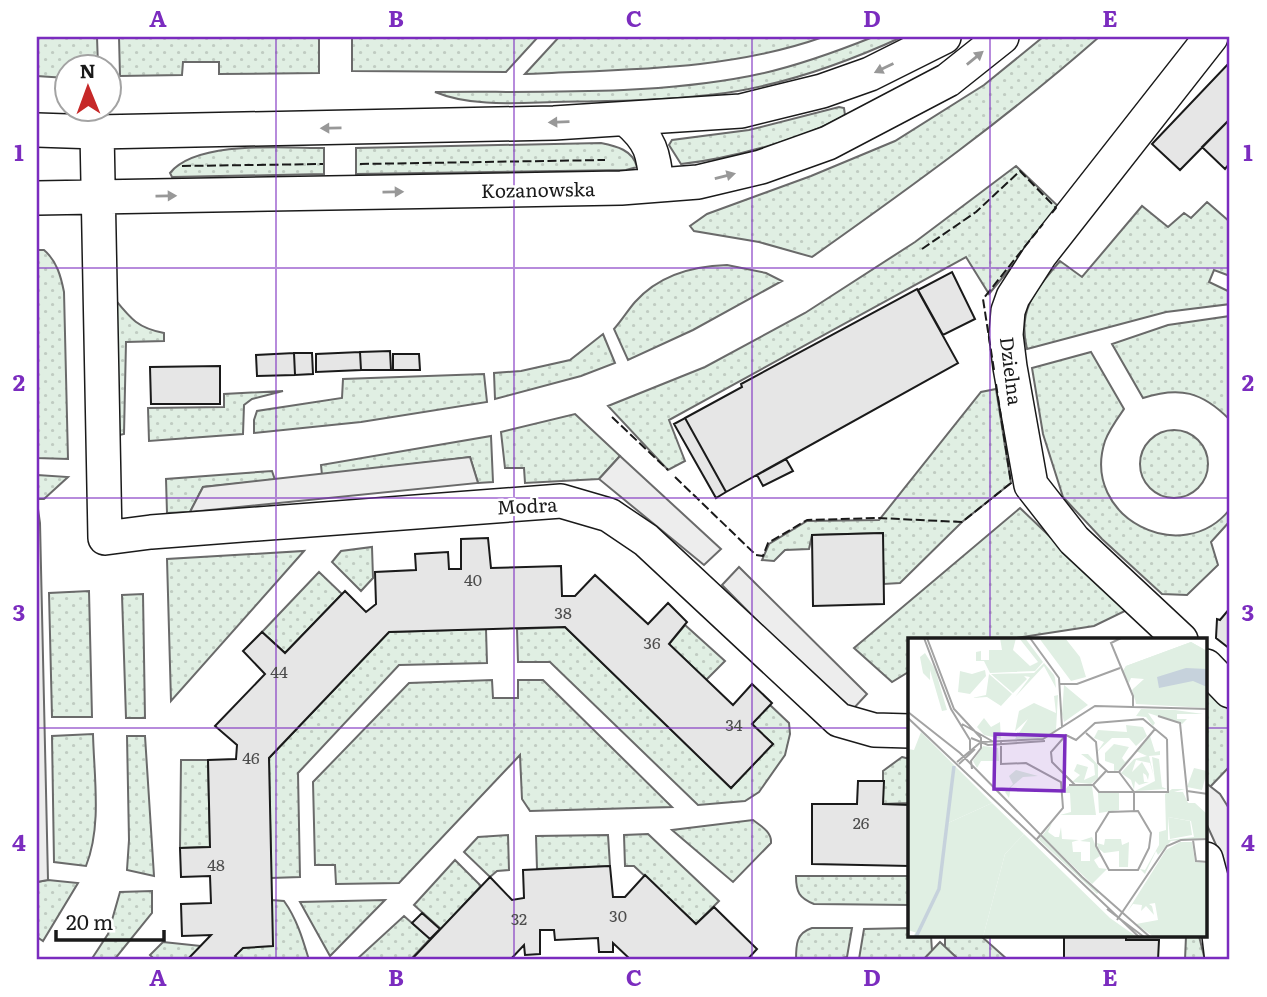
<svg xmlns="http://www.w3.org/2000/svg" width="1267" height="997" font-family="Literata,serif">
  <defs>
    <pattern id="grass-dots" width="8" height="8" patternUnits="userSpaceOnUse" patternTransform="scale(1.75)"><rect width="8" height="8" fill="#e0efe3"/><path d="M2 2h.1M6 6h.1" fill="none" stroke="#c0ccc2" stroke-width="1.8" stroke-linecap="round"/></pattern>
  </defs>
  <rect width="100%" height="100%" fill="#fff"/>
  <path fill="url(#grass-dots)" stroke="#6a6a6a" stroke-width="2" d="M 37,37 L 97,37 L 98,66 L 66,66 L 66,78 L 37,76 Z
    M 119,37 L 319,37 L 319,73 L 219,74 L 219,62 L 183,62 L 182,75 L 120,76 Z
    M 352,37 L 538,37 L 506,72 L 352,71 Z
    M 559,37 L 823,37 C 727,71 626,69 525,74 Z
    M 873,37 L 902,37 C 841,65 776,88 709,95 C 658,101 607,101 555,102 C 517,103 471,107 435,92 C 539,91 647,96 750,76 C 792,68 833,53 873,37 Z
    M 1043,37 L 1099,37 C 1008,117 911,187 812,257 L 759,242 L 694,231 L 690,226 L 707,214 L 811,176 L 895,141 L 984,85 Z
    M 839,107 L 844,108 L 845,115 C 805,139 728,159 681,164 L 669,145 L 672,140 L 749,130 Z
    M 601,143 C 616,146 633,150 637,167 L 626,170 L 356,174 L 356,148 Z
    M 324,148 L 324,174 L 172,177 L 170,173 C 197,140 284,148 324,148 Z
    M 1016,166 L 1060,208 L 989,294 L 966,257 L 669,420 L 685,461 L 668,470 L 608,406 L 705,367 L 805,313 L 915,242 Z
    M 1207,202 L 1230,222 L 1230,276 L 1214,270 L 1209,282 L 1230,292 L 1230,304 L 1166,312 L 1027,349 C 1017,309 1036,290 1060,261 L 1082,277 L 1142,206 L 1168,227 L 1184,213 L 1191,218 Z
    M 37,250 L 44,250 C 57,261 61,277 64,292 L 68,459 L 37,458 Z
    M 727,265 L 766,273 L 782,281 L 693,330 L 628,360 L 614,329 C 622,320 628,310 635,302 C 659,275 693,266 727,265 Z
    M 113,297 C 130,318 137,328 164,333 L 164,341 L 126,342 L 124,434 L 115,436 Z
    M 1230,316 L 1229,419 C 1202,392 1180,386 1143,398 L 1112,344 L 1168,325 Z
    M 603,334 L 615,363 L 581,376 L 495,399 L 494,373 L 521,371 L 570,360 Z
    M 1091,352 L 1124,409 C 1117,419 1109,430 1105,441 C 1080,518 1183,569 1230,509 L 1230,521 L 1211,542 L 1218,565 L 1187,595 L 1162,594 L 1102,539 L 1063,497 L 1043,434 L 1032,368 Z
    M 484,374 L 487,402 L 361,422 L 254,433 L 254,420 L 257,411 L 342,398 L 343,379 Z
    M 996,389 L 1011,483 L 962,522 L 900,583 L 884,584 L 882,533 L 812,535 L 809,549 L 785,550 L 774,561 L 762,560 L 769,544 L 807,521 L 879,520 L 981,392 Z
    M 283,391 L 252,399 L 244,405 L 243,434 L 149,441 L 148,408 L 224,407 L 224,394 Z
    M 575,414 L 620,456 L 599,479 L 525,483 L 524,468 L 505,468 L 501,432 Z
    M1140 464a34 34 0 1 1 68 0a34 34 0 1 1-68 0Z
    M 491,436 L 493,482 L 478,483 L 470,457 L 322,475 L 321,465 Z
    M 272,471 L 275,480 L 203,487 L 190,512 L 167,513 L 166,479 Z
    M 37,475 L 68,477 L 44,499 L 37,499 Z
    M 1020,508 L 1127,610 L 1094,626 L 1003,640 L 910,640 L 910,671 L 892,682 L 854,648 Z
    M 372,547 L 373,578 L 361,591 L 332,562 L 341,551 Z
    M 304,551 L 171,701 L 167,559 Z
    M 319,572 L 342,594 L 285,653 L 262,632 Z
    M 89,591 L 92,717 L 52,717 L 49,593 Z
    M 143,594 L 145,718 L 126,718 L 122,595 Z
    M 685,625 L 725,661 L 706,680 L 669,644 Z
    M 565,627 L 731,788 L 773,744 L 752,724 L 770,705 L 789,723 L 790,734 L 785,755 L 759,792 L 745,801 L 698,805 L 550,662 L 518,662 L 517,629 Z
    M 486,629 L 487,663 L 399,665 L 298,773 L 300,877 L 271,878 L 269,758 L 389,632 Z
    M 492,680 L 493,698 L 518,698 L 518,680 L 543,680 L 672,807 L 530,811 L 522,799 L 520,755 L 399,883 L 336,884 L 335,865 L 315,865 L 313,782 L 409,683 Z
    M 1206,687 L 1230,711 L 1230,766 L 1210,787 L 1206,783 Z
    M 93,734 C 94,777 102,826 86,866 L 54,862 L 52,736 Z
    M 127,736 L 145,736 L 154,876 L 127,870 L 129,840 Z
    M 902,757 L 910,759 L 910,803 L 883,804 L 883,771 Z
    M 181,760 L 208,760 L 210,847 L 180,848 Z
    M 753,820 C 761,826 772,832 771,843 L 733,882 L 672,830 Z
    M 648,834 L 719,901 L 696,924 L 634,866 L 625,866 L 624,835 Z
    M 508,835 L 509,870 L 497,871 L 490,877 L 464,852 L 478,837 Z
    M 608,835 L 610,866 L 537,869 L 536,836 Z
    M 455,860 L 481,886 L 441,929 L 414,905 Z
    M 796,876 L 910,876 L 910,905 L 814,904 C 799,898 796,892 796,876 Z
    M 48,880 L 78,883 L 43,941 L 37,937 L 37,882 Z
    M 152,891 L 152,913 L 114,960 L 91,960 L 108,934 L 120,892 Z
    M 271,900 L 284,901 C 297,919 303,940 309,960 L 239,960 L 235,956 Z
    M 385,900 L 330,956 L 300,902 Z
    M 404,916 L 430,939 L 410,960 L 356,960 Z
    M 812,928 L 852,928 L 847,957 L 834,960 L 796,960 C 796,945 796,933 812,928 Z
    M 910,928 L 910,936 L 931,936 L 932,951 L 923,960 L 859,959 L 864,929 Z
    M 945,936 L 981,936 L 1008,960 L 959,960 L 945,947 Z
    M 1186,936 L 1199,936 L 1205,960 L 1185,960 Z
    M 163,942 L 201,946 L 187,960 L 155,960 L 150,955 Z"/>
  <path fill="#e0efe3" stroke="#6a6a6a" stroke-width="2" d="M 940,942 L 959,960 L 923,960 Z"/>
  <path fill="#ededed" stroke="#6a6a6a" stroke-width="2" d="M 620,456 L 721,549 L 704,565 L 599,479 Z
    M 470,457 L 478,483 L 190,512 L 203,487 Z
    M 37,502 L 40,523 L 48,880 L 37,882 Z
    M 739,567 L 867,694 L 854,708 L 845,706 L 809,673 L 722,585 Z
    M 1206,783 L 1220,794 L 1230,810 L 1230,887 L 1223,860 L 1206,823 Z"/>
  <path fill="#e6e6e6" stroke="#1a1a1a" stroke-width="2" d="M 1230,62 L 1230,119 L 1180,170 L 1152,144 Z
    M 1228,121 L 1230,123 L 1230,163 L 1225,169 L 1202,147 Z
    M 952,272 L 975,319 L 943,335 L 918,290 Z
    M 917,289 L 958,363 L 726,492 L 685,418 L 742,387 L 741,384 Z
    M 390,351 L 391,370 L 361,370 L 360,352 Z
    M 360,352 L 361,370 L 316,372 L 316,354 Z
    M 294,353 L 295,375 L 257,376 L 256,355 Z
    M 294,353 L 312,353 L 313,374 L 295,375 Z
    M 393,354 L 419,354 L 420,370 L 393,370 Z
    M 220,366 L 220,404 L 151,404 L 150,367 Z
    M 685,418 L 726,492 L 716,498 L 674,424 Z
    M 786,459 L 793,471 L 763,486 L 757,475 Z
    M 883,533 L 884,604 L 813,606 L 812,535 Z
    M 488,538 L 491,568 L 561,566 L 562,596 L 575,596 L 595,575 L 648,624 L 668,603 L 687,622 L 669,644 L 733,705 L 752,684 L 772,703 L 752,724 L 773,744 L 731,788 L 565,627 L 389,632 L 269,758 L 273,946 L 243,948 L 235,956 L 239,960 L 187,960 L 211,935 L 182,936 L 181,904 L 211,903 L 210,876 L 181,877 L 180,848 L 210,847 L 208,760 L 236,759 L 237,745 L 215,726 L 265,674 L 243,651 L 262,632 L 285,653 L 345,591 L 366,612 L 376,604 L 375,572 L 416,570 L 415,554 L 448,552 L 449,569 L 461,569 L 461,539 Z
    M 1230,608 L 1230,649 L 1216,638 L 1217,619 L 1220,620 Z
    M 858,781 L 884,781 L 883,804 L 910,805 L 910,866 L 812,864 L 812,804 L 857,804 Z
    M 610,866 L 613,897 L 625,897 L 645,875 L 696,924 L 714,907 L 757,949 L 747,960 L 631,960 L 613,943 L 613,952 L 599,952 L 598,938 L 555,940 L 554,930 L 540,930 L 540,954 L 525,955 L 524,945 L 510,960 L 411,960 L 490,877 L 512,900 L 524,898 L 523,870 Z
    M 422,913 L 440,929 L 430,939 L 412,923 Z
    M 1064,936 L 1126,936 L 1126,940 L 1159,940 L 1158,960 L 1064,960 Z"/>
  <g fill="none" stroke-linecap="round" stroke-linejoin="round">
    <defs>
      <path id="minor" d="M 627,120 C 652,141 653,154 657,185
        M 37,130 L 97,132 L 554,123 L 741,111 L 822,91 L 870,74 L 944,37
        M 97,132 L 105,538 L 151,532 L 561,501 L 609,515 L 646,540 L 839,720 L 874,730 L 910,731
        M 37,198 L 621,188 L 698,182 L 761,167 L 828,143 L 948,80 L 1002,37
        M 1181,640 L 1074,540 L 1031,485 L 1010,367 L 1006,335 L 1008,311 L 1013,297 L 1040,255 L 1211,37
        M 1206,666 L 1230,691
        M 1206,859 L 1213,885 L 1222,960"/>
    </defs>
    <use href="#minor" stroke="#1a1a1a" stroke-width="36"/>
    <use href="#minor" stroke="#fff" stroke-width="33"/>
    <path stroke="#1a1a1a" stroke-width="2" stroke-dasharray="9 3.5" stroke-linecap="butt" d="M 360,164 L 605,160
      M 182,166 L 323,164
      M 922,249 L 976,212 L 1020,171 L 1056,208 L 1052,213
      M 994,370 L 983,299 L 1043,224
      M 612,417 L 668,470
      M 675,477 L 756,555 L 763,556 L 768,543 L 807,520 L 878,518 L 962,522 L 1011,483 L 996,384"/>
  </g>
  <defs><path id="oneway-solid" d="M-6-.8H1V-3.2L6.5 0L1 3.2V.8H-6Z" transform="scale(1.75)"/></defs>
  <g fill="#989898">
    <use href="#oneway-solid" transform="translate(975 58) rotate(-39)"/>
    <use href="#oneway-solid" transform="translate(884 68) rotate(154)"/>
    <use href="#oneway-solid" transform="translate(559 122) rotate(178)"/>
    <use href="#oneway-solid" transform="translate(331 128) rotate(179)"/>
    <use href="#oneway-solid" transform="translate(725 176) rotate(-14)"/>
    <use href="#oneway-solid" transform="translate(393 192) rotate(-1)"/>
    <use href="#oneway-solid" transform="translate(166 196) rotate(-1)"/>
  </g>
  <path fill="none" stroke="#7b2cbf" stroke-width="2" stroke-opacity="0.55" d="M 276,37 L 276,960M 514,37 L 514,960M 752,37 L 752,960M 990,37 L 990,640M 37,268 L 1230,268M 37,498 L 1230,498M 37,728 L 910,728M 1206,728 L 1230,728M 990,936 L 990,960"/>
  <g text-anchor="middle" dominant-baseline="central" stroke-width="5" stroke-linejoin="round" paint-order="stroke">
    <g font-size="16" fill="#4d4d4d">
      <text x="473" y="579">40</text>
      <text x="563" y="612">38</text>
      <text x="652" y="642">36</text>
      <text x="279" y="671">44</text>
      <text x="734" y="724">34</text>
      <text x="251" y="757">46</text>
      <text x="861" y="822">26</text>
      <text x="216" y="864">48</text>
      <text x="618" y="915">30</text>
      <text x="519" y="918">32</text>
    </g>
    <g font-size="19" fill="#1a1a1a" stroke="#fff">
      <text transform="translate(538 189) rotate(-1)">Kozanowska</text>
      <text transform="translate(1012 371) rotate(83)">Dzielna</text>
      <text transform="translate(527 505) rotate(-3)">Modra</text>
    </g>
  </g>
  <g transform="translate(908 638)">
    <rect width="299" height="299" fill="#fff"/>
    <path d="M 92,0 L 108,0 L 105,12 L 122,28 L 130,24 L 111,0 L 117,0 L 135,24 L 127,33 L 82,35 L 76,23 L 68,23 L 68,14 L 73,13 L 73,22 L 81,22 L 81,12 L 94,12 ZM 283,4 L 299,13 L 299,70 L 228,66 L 225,51 L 236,41 L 223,40 L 221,45 L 215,33 L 218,28 ZM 17,15 L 27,31 L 39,72 L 34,73 L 22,32 L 22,42 L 15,35 L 12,19 ZM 136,25 L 146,37 L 147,40 L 148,50 L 136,28 L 107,59 L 122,39 L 116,38 L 119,41 L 105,55 L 83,36 L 126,35 ZM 77,32 L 78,38 L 62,56 L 50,54 L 52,33 L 64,36 ZM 81,36 L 104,56 L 93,68 L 79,59 L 64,60 L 78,57 ZM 156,47 L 180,67 L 156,84 L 154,76 ZM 150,57 L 148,92 L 135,100 L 107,101 L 120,81 L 107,93 L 111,73 L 126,65 L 148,75 L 146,58 ZM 233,71 L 267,72 L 295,76 L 269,76 L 269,81 L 279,81 L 274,86 L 240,75 L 247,85 L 245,88 L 238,79 L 228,78 ZM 76,80 L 83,89 L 92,84 L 93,101 L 76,97 L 69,89 ZM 218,87 L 235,89 L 239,98 L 228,108 L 221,100 L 204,100 L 189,114 L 196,104 L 186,100 L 190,92 L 219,94 ZM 242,98 L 247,114 L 252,113 L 252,117 L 241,118 L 246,139 L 242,125 L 228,122 L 224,134 L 234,124 L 241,136 L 240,142 L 238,137 L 235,135 L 236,144 L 241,144 L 231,147 L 227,143 L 226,152 L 223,142 L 213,135 L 226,121 L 239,118 L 228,113 ZM 206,106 L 221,109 L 214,120 L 217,124 L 226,115 L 212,132 L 206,133 L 206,126 L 197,123 L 197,115 ZM 75,108 L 90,110 L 91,123 L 73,123 L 69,130 L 65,123 ZM 173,116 L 180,116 L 190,127 L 190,140 L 183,146 L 164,144 L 172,137 L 166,133 L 169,126 L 180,129 L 176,142 L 187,137 L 186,126 ZM 244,119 L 251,121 L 254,149 L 259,151 L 227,153 L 247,143 ZM 45,126 L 84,165 L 40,185 L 31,254 L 8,299 L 5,299 L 30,251 ZM 286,130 L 299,133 L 294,152 L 279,149 ZM 108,132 L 130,138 L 115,139 L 103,149 L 101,160 L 97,154 L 105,146 L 101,138 ZM 160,148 L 184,148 L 188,177 L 152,177 L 163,174 L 162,155 L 155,155 ZM 264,151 L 277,151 L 266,154 L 275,154 L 280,165 L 287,165 L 299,176 L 299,200 L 263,203 L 250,217 L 248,213 L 237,236 L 232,231 L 237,232 L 251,207 L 251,194 L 258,192 L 257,156 ZM 260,179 L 283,183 L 286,199 L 260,202 ZM 190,155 L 211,155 L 211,172 L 191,175 ZM 144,185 L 140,194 L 147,199 L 151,199 L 153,189 L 154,201 L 171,202 L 164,204 L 165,214 L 173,214 L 173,223 L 182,223 L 182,204 L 172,203 L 184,199 L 192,218 L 186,222 L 191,230 L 199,231 L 184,246 L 134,198 ZM 116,196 L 202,280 L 229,299 L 75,299 L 97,216 ZM 132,198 L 191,254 L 189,256 L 131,202 ZM 197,201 L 213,201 L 214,207 L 221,204 L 220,229 L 211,229 L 211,213 L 196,215 L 190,210 L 189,205 L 196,207 ZM 272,204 L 284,204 L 287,224 L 299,225 L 299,299 L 246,299 L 228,286 L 250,282 L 247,265 L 241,266 L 244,268 L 246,277 L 238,268 L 233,273 L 234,267 L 225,266 L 219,274 L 258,212 Z" fill="#e0efe3" fill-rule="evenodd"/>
    <path d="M 283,4 L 299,13 L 299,28 L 270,30 L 267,24 L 274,12 L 234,27 L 233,36 L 219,32 L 221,45 L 215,33 L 218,28 ZM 238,41 L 235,53 L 244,50 L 264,57 L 263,64 L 227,62 L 224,52 ZM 290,47 L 299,52 L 299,68 L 273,63 L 270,58 L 279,58 L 279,49 ZM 260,179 L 282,183 L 284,197 L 262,201 Z" fill="#e0efe3"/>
    <path d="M 84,165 L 116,196 L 97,216 L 75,299 L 8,299 L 31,254 L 40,185 Z" fill="#e0efe3"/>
    <path d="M 131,0 L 157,0 L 172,19 L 178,39 L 163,43 ZM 13,94 L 45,126 L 30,251 L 9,295 L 0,292 L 0,111 L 6,112 Z" fill="#e0efe3"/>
    <path d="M 278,30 L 299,31 L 299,49 L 285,43 L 251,50 L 249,39 Z" fill="#c6d2dc"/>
    <path fill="none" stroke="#c6d2dc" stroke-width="3.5" d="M 8,299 L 31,251 L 46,128"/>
    <path fill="none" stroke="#a3a3a3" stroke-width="2" d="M 16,0 L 43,71 L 62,102 L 62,112M 19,0 L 46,71 L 73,100 L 73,110 L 63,123 L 64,131M 122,0 L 151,40 L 154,89M 213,0 L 203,5 L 225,58 L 225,69M 152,46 L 169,46 L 212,30M 0,74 L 52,115 L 174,239 L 242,299M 250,78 L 272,85 L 280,163M 0,80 L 231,299M 54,86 L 84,103M 178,95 L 188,104 L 190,125 L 200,134 L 211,134 L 247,91M 63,100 L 80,107 L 137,103M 93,104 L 93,126 L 118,125 L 153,144 L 155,170 L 129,201M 49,124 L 73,104 L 135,101 L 187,68 L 300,71M 51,126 L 67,111M 211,134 L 226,154 L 260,154 L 259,101M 161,147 L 185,147 L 198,133M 167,147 L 144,124 L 143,114 L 158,97 L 168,102 L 187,85 L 235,81 L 259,101M 185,147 L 191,154 L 226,154 L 226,173M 279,153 L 300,156M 230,173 L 243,195 L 241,210 L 230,232 L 201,232 L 188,208 L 188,195 L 201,174 ZM 285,202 L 288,223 L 300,224M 199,271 L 236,299M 209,282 L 259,208 L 273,202 L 300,201"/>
    <path fill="#7b2cbf" fill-opacity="0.15" stroke="#7b2cbf" stroke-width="3.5" d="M 87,96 L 157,98 L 156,153 L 86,151 Z"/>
    <rect width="299" height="299" fill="none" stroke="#1a1a1a" stroke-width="3.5"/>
  </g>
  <rect width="1267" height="997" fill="none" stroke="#ffffff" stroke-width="77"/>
  <g transform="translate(88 88) rotate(359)"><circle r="33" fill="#ffffff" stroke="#a3a3a3" stroke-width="2"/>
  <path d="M0-5L12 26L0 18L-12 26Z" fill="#c62828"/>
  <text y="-10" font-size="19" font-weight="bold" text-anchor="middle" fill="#1a1a1a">N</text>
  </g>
  <path d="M56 930v10h108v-10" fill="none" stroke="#1a1a1a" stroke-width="3.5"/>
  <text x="66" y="930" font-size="21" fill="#1a1a1a" stroke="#ffffff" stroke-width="5" paint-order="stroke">20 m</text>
  <rect x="38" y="38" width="1190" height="920" fill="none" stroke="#7b2cbf" stroke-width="2.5"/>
  <g font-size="23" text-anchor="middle" font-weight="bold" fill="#7b2cbf">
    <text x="158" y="27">A</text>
    <text x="396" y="27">B</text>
    <text x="634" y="27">C</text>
    <text x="872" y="27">D</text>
    <text x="1110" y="27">E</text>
    <text x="19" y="161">1</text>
    <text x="1248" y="161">1</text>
    <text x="19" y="391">2</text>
    <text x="1248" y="391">2</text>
    <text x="19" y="621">3</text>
    <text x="1248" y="621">3</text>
    <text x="19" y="851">4</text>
    <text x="1248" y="851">4</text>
    <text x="158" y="986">A</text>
    <text x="396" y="986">B</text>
    <text x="634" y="986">C</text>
    <text x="872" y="986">D</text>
    <text x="1110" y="986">E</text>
  </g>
</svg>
